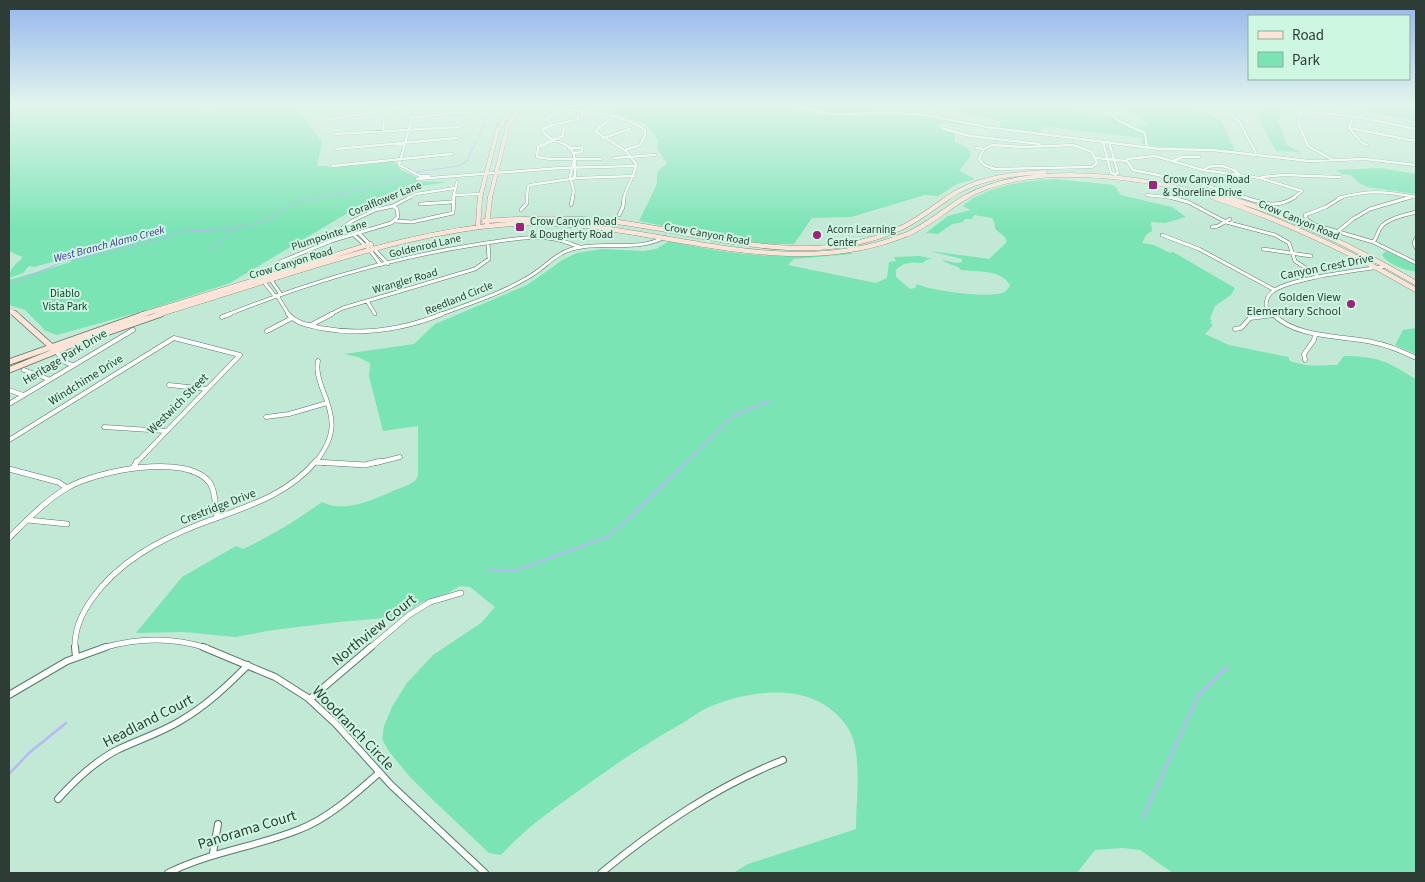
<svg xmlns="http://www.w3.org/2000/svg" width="1425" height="882" font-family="'Source Sans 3',sans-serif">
  <rect width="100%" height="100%" fill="#c1e9d5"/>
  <path fill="#7be4b5" d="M 9,105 L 295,105 L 322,142 L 317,166 L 326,166 L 331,168 L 394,161 L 401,170 L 417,177 L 416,181 L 447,182 L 410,188 L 346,214 L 230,283 L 154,308 L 57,335 L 46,331 L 25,310 L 9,305 L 9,280 L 71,262 L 70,260 L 61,261 L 59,260 L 34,267 L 29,266 L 23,273 L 9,278 C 9,271 15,263 21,260 L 22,257 L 9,251 Z
    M 564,105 L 791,105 C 829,123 858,113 897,115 C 925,116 951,121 978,127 L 949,123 L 934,125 L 955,134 L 955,142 L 966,147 L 971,152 L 970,157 L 959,171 L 974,178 L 972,180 L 957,184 L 938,196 L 925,195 L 851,217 L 812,218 L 794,244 L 754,244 L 639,221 L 656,186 C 658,181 656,178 657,174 C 658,169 664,167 667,163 L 657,148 L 658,140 L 646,124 L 626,118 L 628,116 L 611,113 L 615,111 C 607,111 601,111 593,109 C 588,108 586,111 580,110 L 584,107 L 576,108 L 579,106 Z
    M 800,105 L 875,105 L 876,112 C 849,113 825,115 800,105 Z
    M 949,105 L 1071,105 L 1095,116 L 1118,117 L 1135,126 L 1148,125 L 1139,117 L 1118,105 L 1194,105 L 1222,122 L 1235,151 L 1154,146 L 1142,144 L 1142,138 L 1042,126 L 1040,133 L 1000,128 L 1000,121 L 954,111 Z
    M 1267,105 L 1287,105 L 1298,112 L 1283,110 L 1278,120 L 1287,145 L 1300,152 L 1276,151 L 1259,119 L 1259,116 Z
    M 1330,105 L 1416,105 L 1416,121 Z
    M 1380,168 L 1416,174 L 1416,194 L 1368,187 L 1359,183 L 1351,175 L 1342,174 L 1336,170 Z
    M 1055,179 L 1114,185 L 1121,195 L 1172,207 L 1186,217 L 1165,223 L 1151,222 L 1152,231 L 1146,235 L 1142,243 L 1154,245 L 1170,253 L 1173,252 L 1235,288 L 1231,295 L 1215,306 L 1210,319 L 1212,321 L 1210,323 L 1213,325 L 1205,334 L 1229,345 L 1288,357 L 1290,361 C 1311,368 1317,365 1337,365 L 1344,356 C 1378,356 1388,362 1416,379 L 1416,873 L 1173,873 L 1140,850 L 1123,848 L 1095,850 L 1077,873 L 733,873 L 748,864 L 856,829 C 856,801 863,751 848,728 C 818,682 759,688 714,705 C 702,709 691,718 681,724 C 651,741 623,759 595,779 C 562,803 528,825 501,855 L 489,853 L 434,801 L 409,776 L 388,750 L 382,739 L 384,726 L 392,707 L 407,683 L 433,655 L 481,623 L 495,607 L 470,587 L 460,586 L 448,593 L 420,603 L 396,620 L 385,618 L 339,622 L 273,630 L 235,637 L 184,632 L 136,633 L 182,577 L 236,546 L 243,549 C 271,536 297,520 322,502 C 345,513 369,501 391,492 C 399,488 409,486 416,480 L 418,475 L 418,426 L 383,431 L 369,376 L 370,363 L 358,357 L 344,354 L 414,344 L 435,324 L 527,285 L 564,259 L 577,253 L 602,249 L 644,251 L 656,249 L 669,241 C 730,255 788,261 850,252 L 852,254 L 794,259 L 788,265 L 876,283 L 887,278 L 889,262 L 896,261 L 894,257 L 920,256 L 933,259 L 928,259 L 922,263 C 912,263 904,261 896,270 L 896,277 L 910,289 L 915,288 L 917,284 C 930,291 988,298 1002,293 C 1007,291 1008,289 1010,285 C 1001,269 976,272 961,270 C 956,264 948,265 942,260 L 957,263 L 962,262 L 962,259 L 930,251 L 989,259 L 1007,242 L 1005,237 L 995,229 L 995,224 L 992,218 L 974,215 L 972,219 L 965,219 L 963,222 L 952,224 L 938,234 L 926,233 L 948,216 L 970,210 L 963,206 C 984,186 1028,180 1055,179 Z
    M 1386,251 L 1416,265 L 1416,272 C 1404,269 1390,266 1382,255 Z
    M 1416,328 L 1416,354 L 1395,345 L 1403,330 Z"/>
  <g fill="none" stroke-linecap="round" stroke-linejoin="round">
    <path stroke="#b7b9f4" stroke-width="1" d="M 283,105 L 286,105
      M 1149,105 L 1173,120 L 1192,137
      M 179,108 L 225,105
      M 1020,125 L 1020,119 L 1040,105
      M 207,251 L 239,227
      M 9,285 L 62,262 L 154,241 L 187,230 L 211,231 L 250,225 L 269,219 L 285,208 L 302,201 L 366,188 L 422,171 L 459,166 L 467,161 L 489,114 L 500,105"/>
    <path stroke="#b7b9f4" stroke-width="2" d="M 488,570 L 515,571 L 609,536 L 633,515 L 733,416 L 768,401"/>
    <path stroke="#b7b9f4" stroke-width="2.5" d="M 9,774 L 29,753 L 66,723
      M 1143,817 L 1198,696 L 1227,667"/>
    <defs>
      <path id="street-far4" d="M 398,105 L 412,118 L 399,165 L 420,176
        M 795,105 L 829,114 L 899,113 L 926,115 L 986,127 L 1159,149 L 1212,150 L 1309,161 L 1365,159 L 1416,165
        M 898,105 L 899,113
        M 1095,105 L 1121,122 L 1145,133 L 1147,147
        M 1217,105 L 1239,121 L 1257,155
        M 1291,105 L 1302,113 L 1298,122 L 1308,146 L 1333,160
        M 1221,107 L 1244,105
        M 313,109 L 352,105
        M 1300,111 L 1353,116 L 1416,129
        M 926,115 L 930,110 L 928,105
        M 1353,116 L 1349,128 L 1362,143 L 1367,145
        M 614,117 L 598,128 L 596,132 L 626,151 L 636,164 C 635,177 626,186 624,198
        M 412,118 L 450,113 L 468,113
        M 326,120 L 416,105
        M 551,124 L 547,119 L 556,111 L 563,109 C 590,113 623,113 645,130 L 645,136 L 640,145 L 625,150
        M 564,127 L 563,136 L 538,147 L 537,157 L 550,159 L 601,159
        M 941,128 L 970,136 L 1040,144
        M 1349,128 L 1416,141
        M 383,131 L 384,120
        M 335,134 L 459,127
        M 603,138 L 630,129
        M 1103,142 L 1111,173 L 1115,174 L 1116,178
        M 1109,142 L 1118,173 L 1115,174
        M 992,145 L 1024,147 L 1073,145 L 1092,152 L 1097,163 L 1092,167 L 995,169 L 984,165 L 979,159 L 984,149 Z
        M 569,148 L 582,148 L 582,152 L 575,153
        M 976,148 L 984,149
        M 336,149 L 457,138
        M 614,158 L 655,155
        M 1096,158 L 1127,161
        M 1127,161 L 1133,170 L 1198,183 L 1247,198
        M 1127,161 L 1127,159 L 1155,156 L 1203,170 L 1260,178 L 1302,191 L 1293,198
        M 1173,161 L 1182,157 L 1199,157
        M 332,166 L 452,154
        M 1203,170 C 1215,162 1231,166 1241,176
        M 1262,177 L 1283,175 L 1340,177
        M 429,178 L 429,176 L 422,176 L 417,179 L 560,168 L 636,166
        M 572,179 L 575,176 C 578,131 557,152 542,130 C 554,121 569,124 582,117 L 582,113
        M 454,195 L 482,194
        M 1147,195 L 1174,198
        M 408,198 L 416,194 L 455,188
        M 453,198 L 457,182
        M 527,198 L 528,187 L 530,185 L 577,178 L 634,176
        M 572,198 L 574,191 L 570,177 L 574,160
        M 1338,198 C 1368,190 1385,191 1416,197
        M 1409,198 L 1412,196"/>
      <path id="street-far3" d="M 1169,197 L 1188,202 L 1226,222 L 1275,235 L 1289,243 L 1295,261 L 1318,276
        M 1243,197 C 1263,203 1277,209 1295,197
        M 1342,197 L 1326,207 L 1305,215 L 1307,220 L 1315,225 L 1373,242 L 1416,263
        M 420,204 L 452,202
        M 571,205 L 573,197
        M 521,210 L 527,203 L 527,197
        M 619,215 L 623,207 L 624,197
        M 395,221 L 412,222 L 453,213 L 454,197
        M 1212,227 L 1218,226 L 1230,219
        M 1337,232 L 1353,219 L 1370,209 L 1411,197
        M 360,234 L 388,264
        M 354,235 L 369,249 L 381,265
        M 1162,235 L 1199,249 L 1273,289
        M 1416,238 L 1414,243 L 1416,248
        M 331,241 L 330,237 L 352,221 L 375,210 L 393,206 L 410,197
        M 1373,242 C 1378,237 1377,232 1381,227 C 1388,218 1406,215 1416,212
        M 1263,249 L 1311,256
        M 280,262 L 331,241 L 391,223 L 398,217 L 397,209 L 393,206
        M 271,280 L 280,293 L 278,297 L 289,315
        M 264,282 L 274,295 L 277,296
        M 367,301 L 375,314
        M 227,315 C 309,282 398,256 486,243 C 507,240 532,235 554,239 C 562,240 571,244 579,247
        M 329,315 L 343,308 L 475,269 L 489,259 L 488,243
        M 439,315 C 468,304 500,294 527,278 C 543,270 554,254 572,249 C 603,240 635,253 665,237
        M 1274,315 L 1266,306 C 1266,301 1268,295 1272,292 C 1288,278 1362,270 1387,266"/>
      <path id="street-far2" d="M 288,314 C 297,324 308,325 320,328 C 363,336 402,330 442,314
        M 1273,314 C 1295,338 1343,336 1372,342 C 1388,345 1402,351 1416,358
        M 222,317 L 230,314
        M 311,325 L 332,314
        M 1235,329 L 1241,328 L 1250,318 L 1273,315
        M 267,331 L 292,318
        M 55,350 L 65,362 L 72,365
        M 1305,360 L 1304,354 L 1314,340 L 1315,335
        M 24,370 L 48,379
        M 169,385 L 207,389
        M 9,390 L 23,395
        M 9,404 L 133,330
        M 266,417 L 289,414 L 327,403
        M 104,427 L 165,431
        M 9,440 L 174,338 L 240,355 L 136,463
        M 316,462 L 325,463
        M 315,463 C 337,435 335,419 322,388 C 319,379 316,370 318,361
        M 376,463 L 400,457"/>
      <path id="street-far1" d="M 316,462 L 365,465 L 381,461
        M 133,468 L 137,461
        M 9,469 L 58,482 L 67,488
        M 28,520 L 67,524
        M 9,538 C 27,520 45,501 67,488 C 96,471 187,452 210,483 C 216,492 215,507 217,517
        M 75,648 C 74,630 82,613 92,599 C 118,562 159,540 200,524 C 242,508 286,497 316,461
        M 102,648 C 136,638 173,637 207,648
        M 370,648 L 409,615 L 430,602 L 461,593"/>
      <path id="street" d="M 75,647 L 76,657
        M 203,647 L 275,677 L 308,698 L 336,724 L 391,785 L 485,873
        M 9,695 L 67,661 L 106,647
        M 310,699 L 371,647
        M 58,799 C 75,780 94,762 117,750 C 138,740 160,733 180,721 C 206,706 227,686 248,665
        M 213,853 L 218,824
        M 168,873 C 210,852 255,847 298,830 C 329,818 354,795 379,773
        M 601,873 C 657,827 715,787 783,760"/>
      <path id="secondary-far2" d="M 1213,193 L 1230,198
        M 480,198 L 497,132 L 513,105
        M 490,198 L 508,125 L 521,105
        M 947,198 C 976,178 1010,174 1045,172
        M 964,198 C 1027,160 1149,176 1217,198"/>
      <path id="secondary-far1" d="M 1213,197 C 1285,221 1351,252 1416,290
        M 1226,197 C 1293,217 1356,248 1416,283
        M 484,221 C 528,218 573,217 617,222 C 711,234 809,271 901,228 C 918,220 933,208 949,197
        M 487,224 L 490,197
        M 478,226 L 480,197
        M 9,310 L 17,315
        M 141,315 L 371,244
        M 157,315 C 205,300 253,285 301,270 C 370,249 439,229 510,224 C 643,215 776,287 905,235 C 928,226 945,209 966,197"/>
      <path id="secondary" d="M 15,314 L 53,348
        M 9,362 L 145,314
        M 9,370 L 71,345 L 161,314"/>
    </defs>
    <use href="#street-far4" stroke="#567b69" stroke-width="3"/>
    <use href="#street-far3" stroke="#567b69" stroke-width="4"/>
    <use href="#street-far2" stroke="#567b69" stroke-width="5"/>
    <use href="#street-far1" stroke="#567b69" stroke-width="6"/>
    <use href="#street" stroke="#567b69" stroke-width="8"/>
    <use href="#secondary-far2" stroke="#567b69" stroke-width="4.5"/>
    <use href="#secondary-far1" stroke="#567b69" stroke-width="5"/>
    <use href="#secondary" stroke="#567b69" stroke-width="7"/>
    <use href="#street-far4" stroke="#fff" stroke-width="2.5"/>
    <use href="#street-far3" stroke="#fff" stroke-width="3"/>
    <use href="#street-far2" stroke="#fff" stroke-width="4"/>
    <use href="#street-far1" stroke="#fff" stroke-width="5"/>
    <use href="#street" stroke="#fff" stroke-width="6"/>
    <use href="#secondary-far2" stroke="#fee3d9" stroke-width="4"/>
    <use href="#secondary-far1" stroke="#fee3d9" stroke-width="4.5"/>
    <use href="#secondary" stroke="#fee3d9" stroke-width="5.5"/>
  </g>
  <linearGradient id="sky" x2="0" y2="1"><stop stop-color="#94b6ed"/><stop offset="0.46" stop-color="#e3f5ec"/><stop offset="1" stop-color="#e3f5ec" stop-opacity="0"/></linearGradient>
  <rect width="1425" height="228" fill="url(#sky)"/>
  <g fill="#9e237a" stroke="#cef7e2" stroke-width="2">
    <rect x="1148" y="180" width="10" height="10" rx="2.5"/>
    <rect x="515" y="222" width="10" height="10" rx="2.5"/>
    <circle cx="817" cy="235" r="5"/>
    <circle cx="1351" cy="304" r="5"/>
  </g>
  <g text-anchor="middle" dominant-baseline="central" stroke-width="4" stroke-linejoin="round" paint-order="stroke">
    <g font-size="11" fill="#2d3d35" stroke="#cef7e2" text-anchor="start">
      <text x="1163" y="179">Crow Canyon Road<tspan x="1163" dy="13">&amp; Shoreline Drive</tspan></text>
      <text x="530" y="221">Crow Canyon Road<tspan x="530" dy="13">&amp; Dougherty Road</tspan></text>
      <text x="827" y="229">Acorn Learning<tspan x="827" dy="13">Center</tspan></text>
    </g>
    <g font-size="11" fill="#2d3d35" stroke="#cef7e2">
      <text transform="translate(385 199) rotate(-22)">Coralflower Lane</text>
      <text transform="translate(1299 220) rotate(23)">Crow Canyon Road</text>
      <text transform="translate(707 234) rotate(10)">Crow Canyon Road</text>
      <text transform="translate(329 235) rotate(-18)">Plumpointe Lane</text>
      <text transform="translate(425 246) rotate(-13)">Goldenrod Lane</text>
      <text transform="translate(291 263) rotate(-17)">Crow Canyon Road</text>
      <text transform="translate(405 281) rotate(-16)">Wrangler Road</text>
      <text transform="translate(459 298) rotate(-22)">Reedland Circle</text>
    </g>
    <g font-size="11" font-style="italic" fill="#412f9e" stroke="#cef7e2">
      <text transform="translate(109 244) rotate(-15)">West Branch Alamo Creek</text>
    </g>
    <g font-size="11" fill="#023d28" stroke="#cef7e2">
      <text x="65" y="293">Diablo<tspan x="65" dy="13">Vista Park</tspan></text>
    </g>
    <g font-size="12" fill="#2d3d35" stroke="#cef7e2">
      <text transform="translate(1327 267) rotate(-11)">Canyon Crest Drive</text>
      <text transform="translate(65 357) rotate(-31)">Heritage Park Drive</text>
      <text transform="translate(86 380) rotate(-32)">Windchime Drive</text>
      <text transform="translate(178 404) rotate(-45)">Westwich Street</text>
      <text transform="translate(218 507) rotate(-21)">Crestridge Drive</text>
    </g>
    <g font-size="12" fill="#2d3d35" stroke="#cef7e2" text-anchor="end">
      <text x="1341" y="297">Golden View<tspan x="1341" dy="14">Elementary School</tspan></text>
    </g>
    <g font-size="15" fill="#2d3d35" stroke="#cef7e2">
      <text transform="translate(374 630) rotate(-39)">Northview Court</text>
      <text transform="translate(148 721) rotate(-27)">Headland Court</text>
      <text transform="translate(353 728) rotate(46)">Woodranch Circle</text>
      <text transform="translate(247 830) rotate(-17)">Panorama Court</text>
    </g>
  </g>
  <rect width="1425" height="882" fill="none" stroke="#2d3d35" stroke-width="20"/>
  <rect x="1248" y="15" width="162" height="65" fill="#cef7e2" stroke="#8ead9d"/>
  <rect x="1258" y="31" width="25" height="8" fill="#fee3d9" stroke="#8ead9d"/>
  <text x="1292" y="40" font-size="15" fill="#2d3d35">Road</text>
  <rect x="1258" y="52" width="25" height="15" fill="#7be4b5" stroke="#8ead9d"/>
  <text x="1292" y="65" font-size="15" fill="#2d3d35">Park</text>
</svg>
